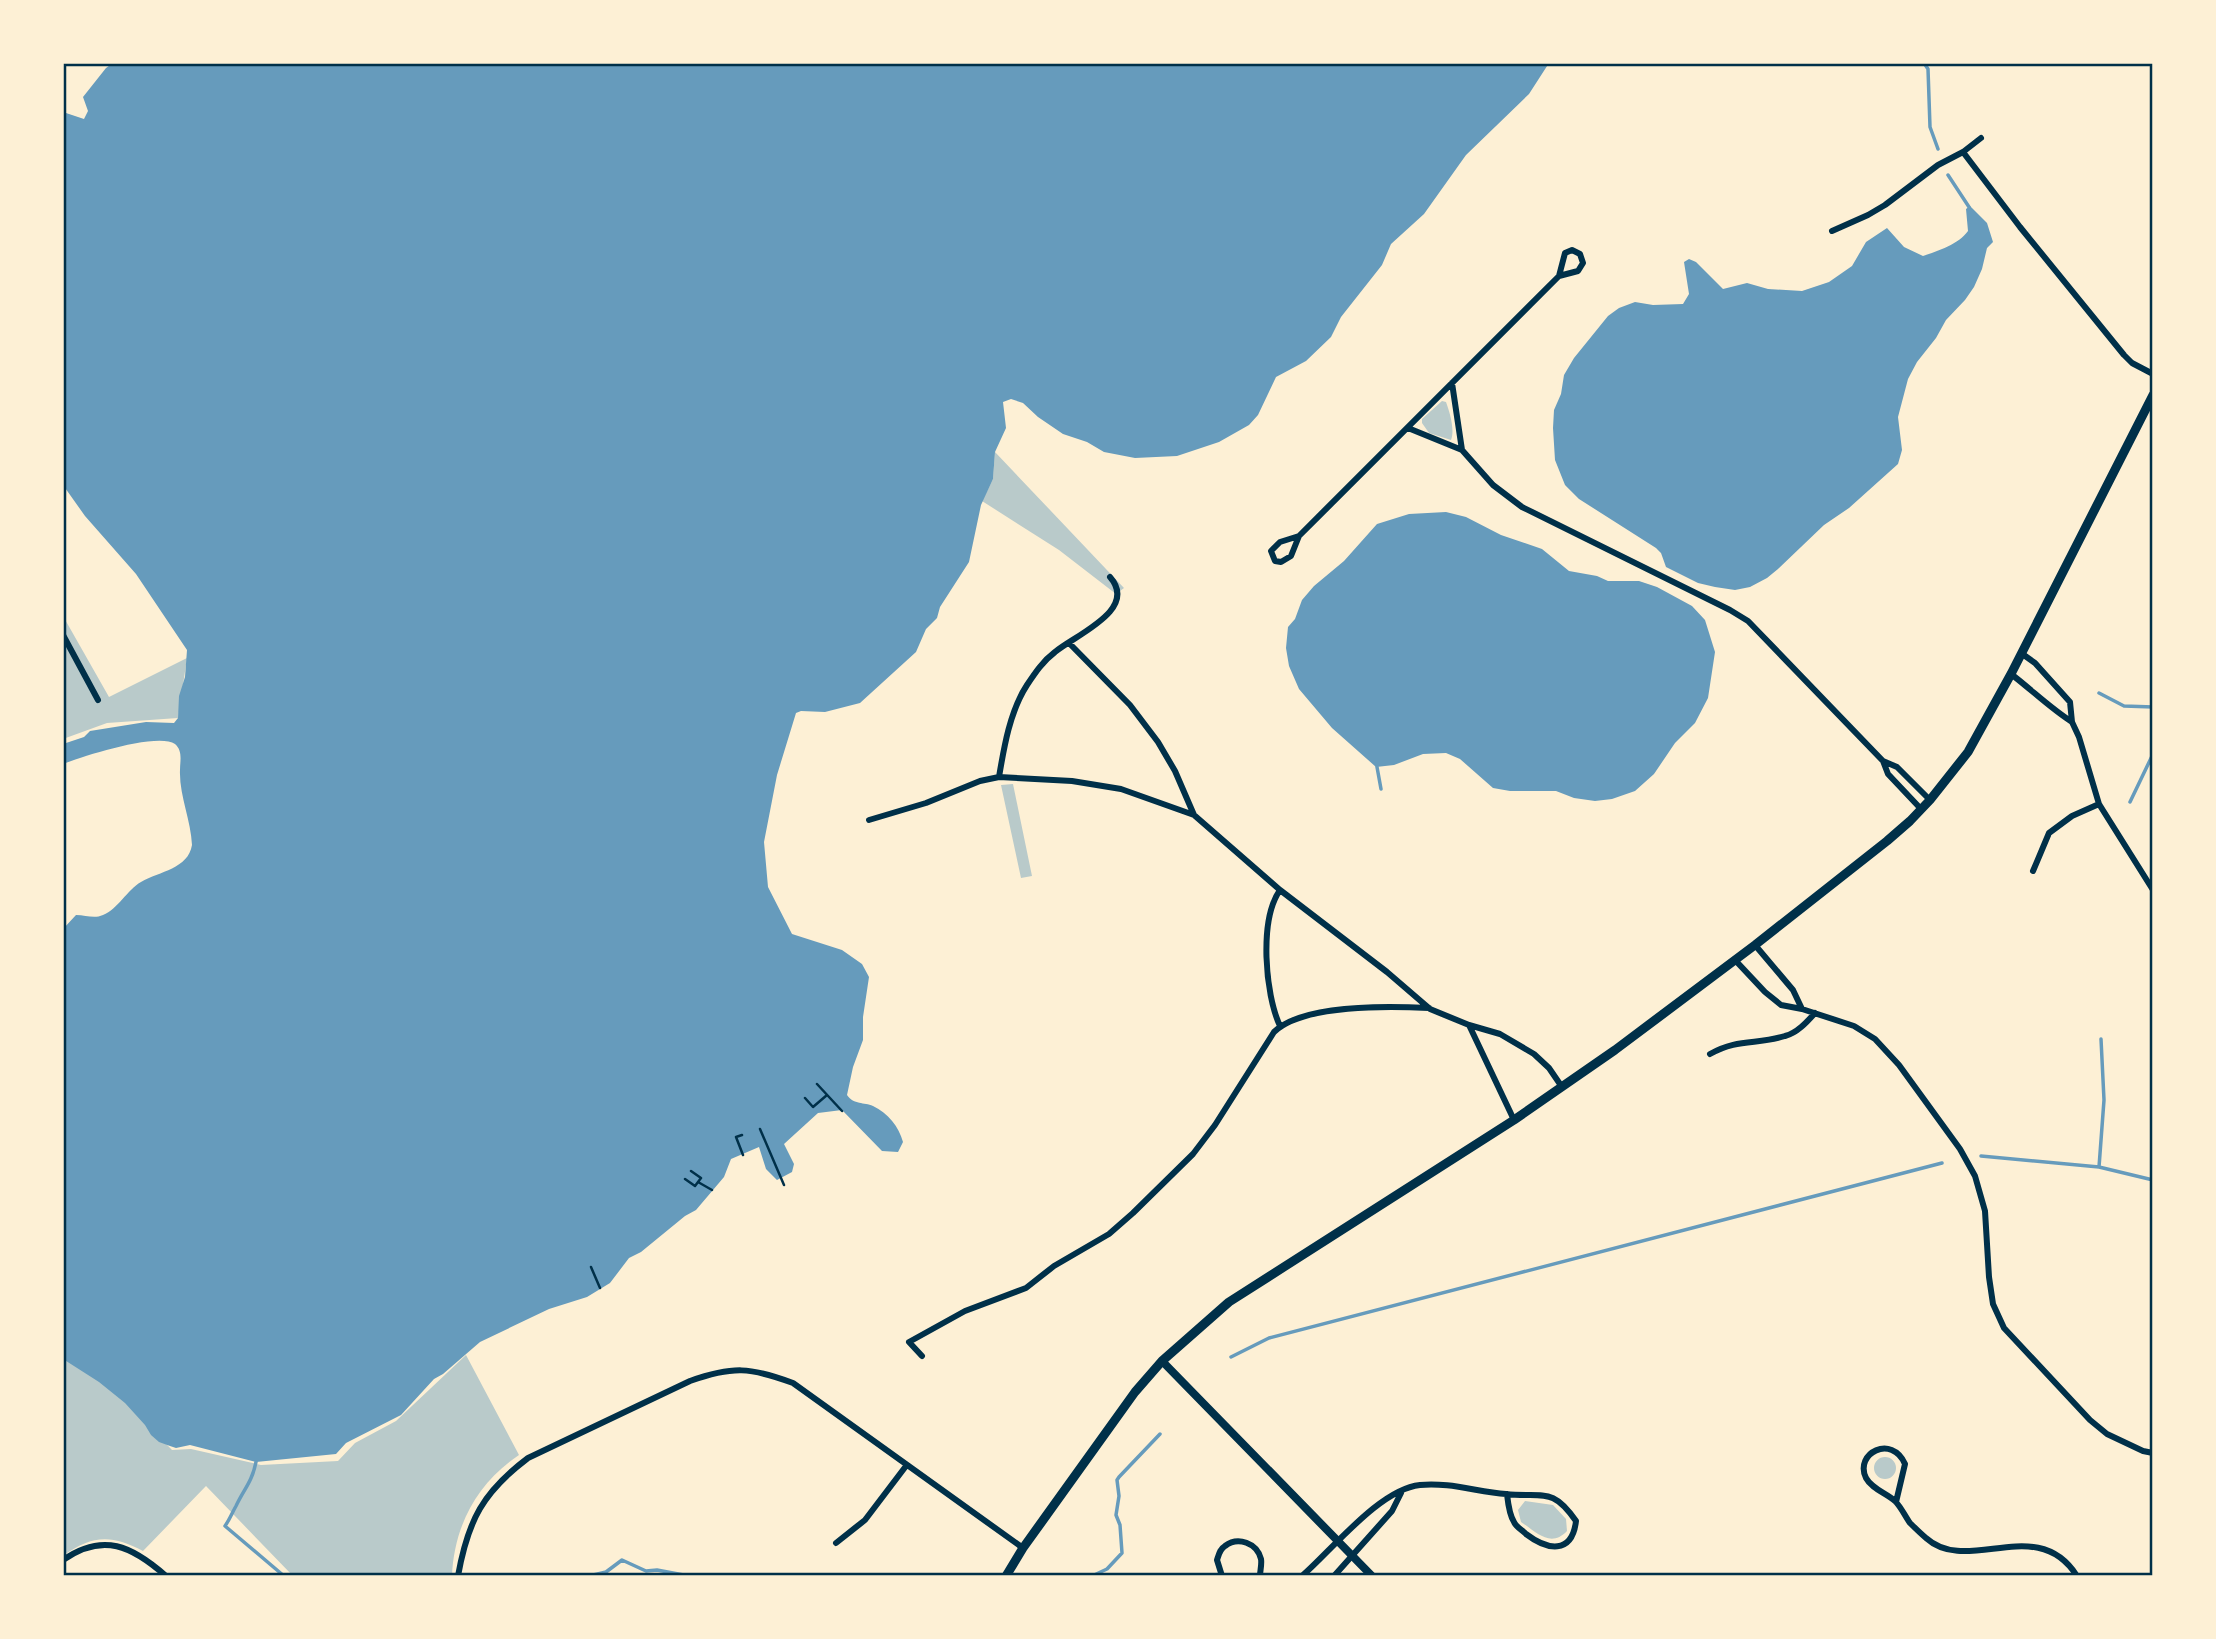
<svg xmlns="http://www.w3.org/2000/svg" width="2216" height="1639" font-family="Spectral,serif">
  <rect width="100%" height="100%" fill="#fdf0d5"/>
  <path fill="#b9caca" d="M 1442,401 L 1446,402 C 1450,413 1455,430 1451,440 L 1429,433 L 1422,423 L 1422,419 Z
    M 995,452 L 1124,588 L 1116,594 L 1059,550 L 982,501 L 993,479 Z
    M 63,616 L 109,697 L 187,658 L 178,718 L 107,723 L 63,739 Z
    M 1013,784 L 1032,876 L 1021,878 L 1001,785 Z
    M 63,1343 L 73,1347 L 172,1450 L 191,1449 L 261,1465 L 338,1461 L 355,1443 L 396,1421 L 466,1355 L 519,1455 C 477,1483 454,1526 452,1576 L 293,1576 L 206,1486 L 143,1551 C 112,1534 91,1535 63,1556 Z
    M1874 1468a11 11 0 1 1 22 0a11 11 0 1 1-22 0Z
    M 1525,1501 L 1553,1505 L 1566,1519 L 1567,1531 C 1551,1548 1537,1533 1521,1522 L 1518,1510 Z"/>
  <path fill="#669bbc" d="M 113,63 L 192,65 L 1549,63 L 1529,94 L 1466,155 L 1424,214 L 1391,244 L 1382,265 L 1341,317 L 1331,337 L 1306,361 L 1276,377 L 1258,415 L 1249,425 L 1219,442 L 1177,456 L 1135,458 L 1104,452 L 1087,442 L 1063,434 L 1038,417 L 1023,403 L 1011,399 L 1003,402 L 1006,428 L 995,452 L 993,479 L 981,505 L 969,562 L 940,607 L 937,618 L 926,629 L 916,652 L 860,703 L 825,712 L 801,711 L 796,713 L 777,775 L 764,842 L 768,887 L 792,934 L 842,950 L 862,964 L 869,977 L 863,1017 L 863,1040 L 853,1067 L 847,1095 C 854,1105 864,1102 873,1106 C 888,1113 899,1127 903,1142 L 898,1152 L 882,1151 L 842,1110 L 818,1113 L 784,1144 L 794,1164 L 792,1172 L 777,1180 L 766,1169 L 759,1147 L 731,1159 L 724,1177 L 696,1210 L 685,1216 L 641,1252 L 629,1258 L 610,1283 L 587,1297 L 549,1309 L 480,1342 L 443,1374 L 434,1379 L 401,1415 L 346,1443 L 336,1454 L 256,1462 L 190,1445 L 176,1448 L 170,1446 L 159,1442 L 151,1435 L 145,1425 L 125,1403 L 99,1382 L 63,1359 L 63,929 L 76,915 C 86,915 94,919 103,915 C 118,909 127,890 141,882 C 160,871 188,869 192,845 C 191,820 179,795 180,770 C 180,761 183,751 175,744 C 158,732 83,756 63,764 L 63,744 L 84,737 L 90,731 L 146,722 L 174,723 L 178,718 L 179,696 L 185,677 L 187,650 L 136,574 L 85,516 L 63,485 L 63,112 L 84,119 L 88,111 L 83,97 L 106,68 Z
    M 1970,206 L 1987,223 L 1993,242 L 1987,248 L 1982,269 L 1974,287 L 1965,300 L 1946,320 L 1936,338 L 1917,362 L 1908,379 L 1898,417 L 1902,450 L 1898,464 L 1849,508 L 1824,525 L 1778,569 L 1767,578 L 1750,587 L 1735,590 L 1715,587 L 1698,583 L 1666,567 L 1661,553 L 1656,548 L 1579,499 L 1565,485 L 1555,460 L 1553,428 L 1554,410 L 1561,394 L 1564,375 L 1574,358 L 1608,316 L 1619,308 L 1635,302 L 1653,305 L 1683,304 L 1689,294 L 1684,262 L 1689,259 L 1696,262 L 1723,289 L 1747,283 L 1768,289 L 1802,291 L 1829,282 L 1852,266 L 1866,242 L 1887,228 L 1904,247 L 1923,256 C 1938,251 1959,244 1968,231 L 1966,209 Z
    M 1446,512 L 1466,517 L 1501,535 L 1542,549 L 1569,571 L 1597,576 L 1608,581 L 1639,581 L 1657,587 L 1692,606 L 1705,620 L 1715,652 L 1708,698 L 1695,723 L 1675,743 L 1654,774 L 1635,791 L 1612,799 L 1595,801 L 1574,798 L 1556,791 L 1510,791 L 1493,788 L 1460,759 L 1446,753 L 1423,754 L 1394,765 L 1376,767 L 1332,728 L 1299,689 L 1289,666 L 1286,648 L 1288,627 L 1295,619 L 1302,600 L 1314,586 L 1344,561 L 1377,524 L 1409,514 Z"/>
  <g fill="none" stroke-linecap="round" stroke-linejoin="round">
    <path stroke="#669bbc" stroke-width="3.5" d="M 1924,63 L 1928,69 L 1930,127 L 1938,149
      M 1948,175 L 1969,207
      M 2099,693 L 2124,706 L 2153,707
      M 1377,767 L 1381,789
      M 2130,802 L 2153,754
      M 1981,1156 L 2099,1167 L 2153,1180
      M 2099,1167 L 2104,1100 L 2101,1039
      M 1231,1357 L 1269,1338 L 1942,1163
      M 256,1462 C 252,1482 244,1489 236,1506 C 232,1513 230,1519 225,1526 L 284,1576
      M 589,1576 L 606,1572 L 622,1560 L 646,1571 L 657,1570 L 689,1576
      M 1092,1576 L 1107,1569 L 1122,1553 L 1120,1525 L 1116,1515 L 1119,1496 L 1117,1480 L 1119,1477 L 1160,1434"/>
    <path stroke="#003049" stroke-width="2.5" d="M 817,1084 L 842,1111
      M 805,1098 L 813,1107 L 827,1095
      M 760,1129 L 784,1185
      M 742,1135 L 736,1137 L 743,1155
      M 685,1179 L 695,1186 L 701,1178 L 691,1171
      M 698,1182 L 712,1190
      M 591,1267 L 600,1288"/>
    <path stroke="#003049" stroke-width="6" d="M 1963,152 L 2020,227 L 2124,355 L 2132,363 L 2153,374
      M 1832,231 L 1868,215 L 1885,205 L 1938,165 L 1963,152 L 1981,138
      M 1452,383 L 1462,450
      M 1408,428 L 1462,450 L 1493,485 L 1522,507 L 1730,610 L 1748,621 L 1883,761
      M 1299,536 L 1280,542 L 1271,551 L 1275,561 L 1281,562 L 1291,556 L 1299,536 L 1559,276 L 1578,271 L 1583,263 L 1580,254 L 1572,250 L 1565,253 L 1559,276
      M 63,635 L 98,700
      M 1069,643 L 1130,705 L 1158,742 L 1175,771 L 1194,815 L 1280,890 L 1387,972 L 1430,1009 L 1469,1025 L 1500,1034 L 1534,1054 L 1549,1068 L 1562,1087
      M 2021,653 L 2035,663 L 2070,702 L 2072,722 L 2079,737 L 2099,804 L 2153,890
      M 2011,674 C 2032,690 2050,708 2072,722
      M 999,777 C 1004,747 1010,711 1027,685 C 1035,673 1043,661 1055,652 C 1075,635 1139,610 1110,577
      M 1921,809 L 1888,774 L 1883,761 L 1897,767 L 1930,800
      M 869,820 L 926,803 L 980,781 L 999,777 L 1072,781 L 1121,789 L 1194,815
      M 2033,871 L 2049,833 L 2072,816 L 2099,804
      M 1755,945 L 1793,990 L 1802,1009
      M 1735,960 L 1765,992 L 1781,1005 L 1802,1009 L 1854,1026 L 1875,1039 L 1899,1065 L 1960,1149 L 1975,1176 L 1985,1211 L 1989,1277 L 1993,1304 L 2004,1328 L 2090,1420 L 2107,1434 L 2143,1451 L 2153,1453
      M 1469,1025 L 1514,1120
      M 1280,1026 C 1265,994 1259,920 1280,890
      M 1710,1054 C 1738,1038 1757,1045 1785,1036 C 1797,1033 1807,1022 1815,1013
      M 922,1356 L 909,1342 L 965,1311 L 1026,1288 L 1054,1266 L 1109,1234 L 1133,1213 L 1193,1154 L 1215,1125 L 1274,1032 C 1303,1004 1390,1006 1429,1008
      M 1896,1502 L 1905,1464 C 1892,1434 1854,1453 1866,1478 C 1872,1489 1886,1493 1895,1501 C 1901,1507 1905,1516 1910,1523 C 1915,1528 1920,1533 1926,1538 C 1968,1576 2037,1513 2077,1576
      M 836,1543 L 865,1520 L 906,1466
      M 63,1560 C 103,1532 132,1546 166,1576
      M 458,1576 C 468,1520 483,1492 528,1458 L 690,1381 C 733,1366 750,1367 793,1383 L 1023,1548
      M 1222,1576 L 1217,1560 C 1219,1554 1220,1549 1225,1546 C 1238,1536 1257,1543 1261,1559 C 1262,1564 1260,1571 1260,1576
      M 1302,1576 C 1332,1550 1380,1489 1420,1485 C 1449,1482 1478,1492 1506,1494 C 1543,1498 1552,1486 1576,1521 C 1572,1555 1547,1550 1526,1534 C 1522,1530 1516,1527 1514,1522 C 1509,1514 1508,1503 1507,1494
      M 1334,1576 L 1392,1511 L 1401,1493"/>
    <path stroke="#003049" stroke-width="8" d="M 1162,1361 L 1372,1576"/>
    <path stroke="#003049" stroke-width="9" d="M 1006,1576 L 1023,1548 L 1135,1392 L 1162,1361 L 1229,1302 L 1514,1120 L 1615,1050 L 1755,945 L 1887,841 L 1910,821 L 1930,800 L 1968,752 L 2011,674 L 2153,395"/>
  </g>
  <rect width="2216" height="1639" fill="none" stroke="#fdf0d5" stroke-width="130"/>
  <rect x="65" y="65" width="2086" height="1509" fill="none" stroke="#003049" stroke-width="2.5"/>
</svg>
